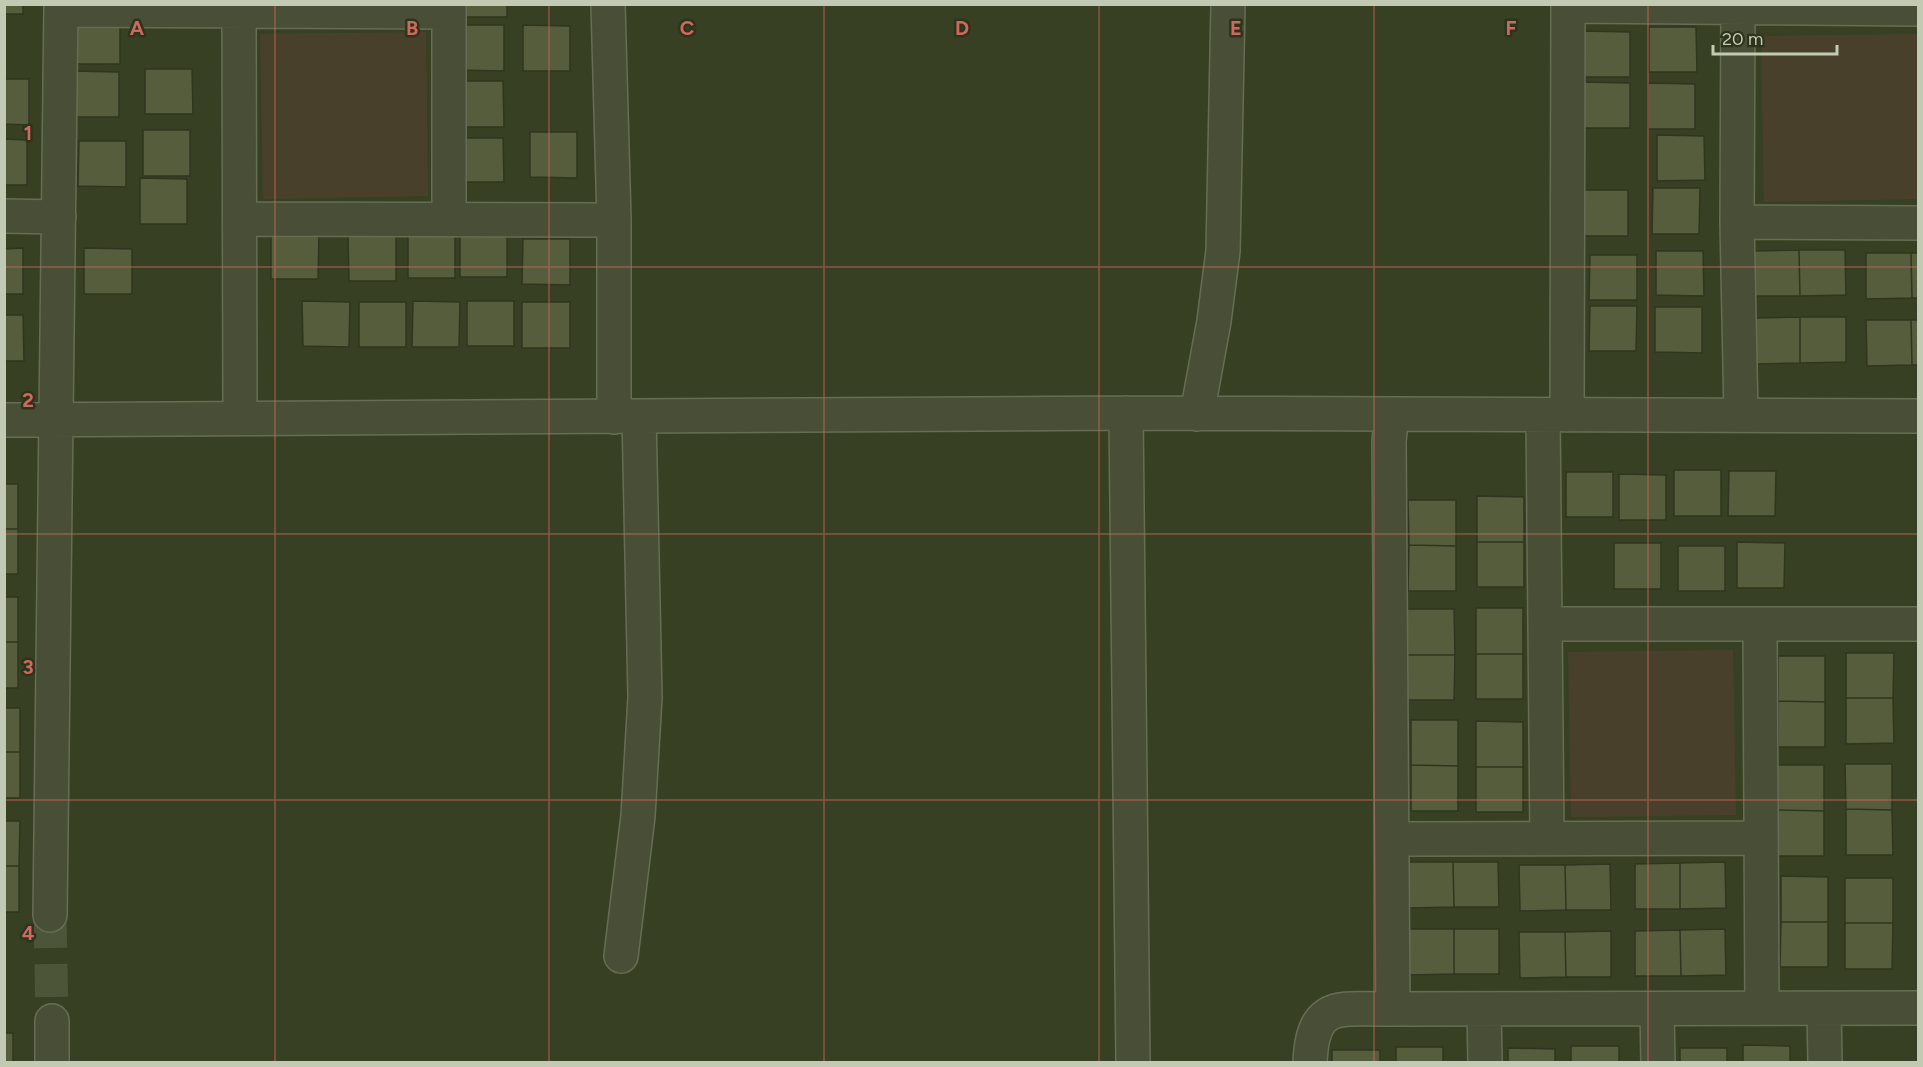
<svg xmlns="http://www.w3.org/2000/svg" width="1923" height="1067" font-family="Figtree,sans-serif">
  <rect width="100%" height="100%" fill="#384023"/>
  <path fill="#49402c" d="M 426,32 L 428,196 L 263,199 L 260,34 Z
    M 1918,34 L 1918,199 L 1764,202 L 1761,36 Z
    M 1733,650 L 1736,815 L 1571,817 L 1568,652 Z"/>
  <path fill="#555d3d" stroke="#30361e" stroke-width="1.5" d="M 4,4 L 23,4 L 23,14 L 4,14 Z
    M 460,4 L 507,4 L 507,17 L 460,17 Z
    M 73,19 L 120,19 L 120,64 L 73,64 Z
    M 457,25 L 504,25 L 504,71 L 457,70 Z
    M 523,25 L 570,26 L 570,71 L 523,71 Z
    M 1649,27 L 1696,27 L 1697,72 L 1649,72 Z
    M 1583,31 L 1630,32 L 1630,77 L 1583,77 Z
    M 145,69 L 192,69 L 193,114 L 145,114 Z
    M 72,71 L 119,72 L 119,117 L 72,117 Z
    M 4,79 L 29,79 L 29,125 L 4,124 Z
    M 456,81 L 503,81 L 504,127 L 456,127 Z
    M 1582,82 L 1630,83 L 1630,128 L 1582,128 Z
    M 1648,83 L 1695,84 L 1695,129 L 1648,129 Z
    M 143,130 L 190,130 L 190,176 L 143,176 Z
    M 530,132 L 577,132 L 577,178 L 530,177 Z
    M 1657,135 L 1704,136 L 1705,180 L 1657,181 Z
    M 456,138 L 503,138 L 504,182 L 456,182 Z
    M 4,139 L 27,140 L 27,185 L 4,185 Z
    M 79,141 L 126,141 L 126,187 L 78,186 Z
    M 140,178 L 187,179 L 187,224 L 140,224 Z
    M 1653,188 L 1700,188 L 1699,234 L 1652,234 Z
    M 1581,190 L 1628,190 L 1628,236 L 1581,236 Z
    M 460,231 L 507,232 L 507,277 L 460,277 Z
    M 408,233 L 455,233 L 455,278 L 408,278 Z
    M 271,234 L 319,234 L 318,279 L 271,279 Z
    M 348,236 L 396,236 L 396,281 L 349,281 Z
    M 523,239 L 570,239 L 570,285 L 522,284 Z
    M 23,248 L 23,294 L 4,294 L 4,249 Z
    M 84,248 L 132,249 L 132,294 L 84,294 Z
    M 1799,250 L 1845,250 L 1846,295 L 1800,296 Z
    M 1799,250 L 1800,296 L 1755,296 L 1754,251 Z
    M 1656,251 L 1703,251 L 1704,296 L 1656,295 Z
    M 1866,253 L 1911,253 L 1912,298 L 1866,299 Z
    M 1911,253 L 1918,253 L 1918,298 L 1912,298 Z
    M 1590,255 L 1637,255 L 1637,300 L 1589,300 Z
    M 302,301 L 350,302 L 349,347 L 303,346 Z
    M 413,301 L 460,302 L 459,347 L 412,347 Z
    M 467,301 L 514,301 L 514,346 L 467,346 Z
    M 359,302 L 406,302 L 406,347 L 359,347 Z
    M 522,302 L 570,302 L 570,348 L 522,348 Z
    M 1590,306 L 1637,306 L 1636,351 L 1589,351 Z
    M 1655,307 L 1702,307 L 1702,353 L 1655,352 Z
    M 4,315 L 23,315 L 24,361 L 4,361 Z
    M 1800,317 L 1846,317 L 1846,362 L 1800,363 Z
    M 1800,317 L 1800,363 L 1755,364 L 1754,318 Z
    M 1866,320 L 1911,320 L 1912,365 L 1867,366 Z
    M 1911,320 L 1918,320 L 1918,365 L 1912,365 Z
    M 1674,470 L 1721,470 L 1721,516 L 1674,516 Z
    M 1729,471 L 1776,471 L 1775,516 L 1728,516 Z
    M 1566,472 L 1613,472 L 1613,517 L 1566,517 Z
    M 1619,474 L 1666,475 L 1666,520 L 1619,520 Z
    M 4,484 L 18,484 L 18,529 L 4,529 Z
    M 1477,496 L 1524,497 L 1524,542 L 1477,542 Z
    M 1408,500 L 1456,500 L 1456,546 L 1409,545 Z
    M 4,529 L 18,529 L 18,574 L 4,574 Z
    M 1477,542 L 1524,542 L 1524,587 L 1477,587 Z
    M 1737,542 L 1785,543 L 1784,588 L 1737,588 Z
    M 1614,543 L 1661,543 L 1661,589 L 1614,589 Z
    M 1409,545 L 1456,546 L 1456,591 L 1408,591 Z
    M 1678,546 L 1725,546 L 1725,591 L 1678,591 Z
    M 4,597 L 18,597 L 18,642 L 4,642 Z
    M 1476,608 L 1523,608 L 1523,654 L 1476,654 Z
    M 1407,609 L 1454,609 L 1455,655 L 1407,655 Z
    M 4,642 L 18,642 L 18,688 L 4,688 Z
    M 1846,653 L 1894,653 L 1893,698 L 1846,698 Z
    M 1476,654 L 1523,654 L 1523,699 L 1476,699 Z
    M 1407,655 L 1455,655 L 1454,700 L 1407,700 Z
    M 1778,656 L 1825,656 L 1825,702 L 1778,701 Z
    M 1846,698 L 1893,698 L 1894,743 L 1846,744 Z
    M 1778,701 L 1825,702 L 1825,747 L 1778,747 Z
    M 4,708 L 20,708 L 20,752 L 4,752 Z
    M 1411,720 L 1458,720 L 1458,766 L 1411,765 Z
    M 1476,721 L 1523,722 L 1523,767 L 1476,767 Z
    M 4,752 L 20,752 L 20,798 L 4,798 Z
    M 1845,764 L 1892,764 L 1892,810 L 1846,809 Z
    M 1411,765 L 1458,766 L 1458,811 L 1411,811 Z
    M 1777,765 L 1824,765 L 1824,811 L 1777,810 Z
    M 1476,767 L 1523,767 L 1523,812 L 1476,812 Z
    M 1846,809 L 1892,810 L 1893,855 L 1846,855 Z
    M 1777,810 L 1824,811 L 1824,856 L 1777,856 Z
    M 4,821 L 20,821 L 19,866 L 4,866 Z
    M 1408,862 L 1453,862 L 1454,907 L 1409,908 Z
    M 1453,862 L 1498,862 L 1499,907 L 1454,907 Z
    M 1725,862 L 1726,908 L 1680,909 L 1680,863 Z
    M 1680,863 L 1680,909 L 1635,909 L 1635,864 Z
    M 1610,864 L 1611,910 L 1566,910 L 1565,865 Z
    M 1519,865 L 1565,865 L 1566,910 L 1520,911 Z
    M 4,866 L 19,866 L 19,912 L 4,912 Z
    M 1781,876 L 1828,877 L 1828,922 L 1781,922 Z
    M 1845,878 L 1893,878 L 1893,923 L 1845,923 Z
    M 1781,922 L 1828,922 L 1828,967 L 1780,967 Z
    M 1845,923 L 1893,923 L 1892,969 L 1845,969 Z
    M 1408,929 L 1454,929 L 1454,974 L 1409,975 Z
    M 1454,929 L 1499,929 L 1499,974 L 1454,974 Z
    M 1725,929 L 1726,975 L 1681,976 L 1680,930 Z
    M 1680,930 L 1681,976 L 1635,976 L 1635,931 Z
    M 1611,931 L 1611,977 L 1566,977 L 1565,932 Z
    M 1519,932 L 1565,932 L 1566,977 L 1520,978 Z
    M 4,1033 L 13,1033 L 13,1062 L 4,1062 Z
    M 1743,1045 L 1790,1046 L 1790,1062 L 1743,1062 Z
    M 1571,1046 L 1619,1046 L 1619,1062 L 1571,1062 Z
    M 1396,1047 L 1443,1047 L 1443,1062 L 1396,1062 Z
    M 1508,1048 L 1555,1049 L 1555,1062 L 1508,1062 Z
    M 1680,1048 L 1727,1048 L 1727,1062 L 1680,1062 Z
    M 1332,1050 L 1380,1050 L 1380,1062 L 1332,1062 Z"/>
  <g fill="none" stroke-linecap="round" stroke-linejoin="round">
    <path stroke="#4d5539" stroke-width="33" stroke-dasharray="33 16" stroke-linecap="butt" d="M 50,915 L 52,1021"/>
    <defs>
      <path id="minor" d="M 449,4 L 449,220
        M 608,4 L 614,220 L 614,417
        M 1568,6 L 1918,9
        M 61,10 L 449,12
        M 239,11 L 240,418
        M 4,216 L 59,217
        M 240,219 L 614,220
        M 1737,222 L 1738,8
        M 1126,413 L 1133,1062
        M 1197,414 L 1214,321 L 1223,251 L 1228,4
        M 1392,414 L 1389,441 L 1393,1009 L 1918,1008
        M 1543,415 L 1547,838
        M 1567,415 L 1568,4
        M 1741,415 L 1737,222 L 1918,223
        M 4,420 L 1126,413 L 1918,416
        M 1545,624 L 1760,624
        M 1392,839 L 1761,838
        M 50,915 L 61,4
        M 621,956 L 638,816 L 645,697 L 639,416
        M 1762,1008 L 1760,624 L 1918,624
        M 1484,1009 L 1485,1062
        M 1657,1009 L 1658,1062
        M 1824,1009 L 1825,1062
        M 52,1062 L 52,1021
        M 1310,1062 C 1313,998 1341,1010 1393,1009"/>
    </defs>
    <use href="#minor" stroke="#666d55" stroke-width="36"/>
    <use href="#minor" stroke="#494f37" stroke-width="33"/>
  </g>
  <path fill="none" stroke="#ce6960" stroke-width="1.5" stroke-opacity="0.55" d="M 275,4 L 275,1062M 549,4 L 549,1062M 824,4 L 824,1062M 1099,4 L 1099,1062M 1374,4 L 1374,1062M 1648,4 L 1648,1062M 4,267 L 1918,267M 4,534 L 1918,534M 4,800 L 1918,800"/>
  <g font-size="20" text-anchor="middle" font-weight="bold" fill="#ce6960" stroke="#2e341c" stroke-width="5" stroke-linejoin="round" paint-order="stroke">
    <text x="137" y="35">A</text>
    <text x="412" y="35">B</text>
    <text x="687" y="35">C</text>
    <text x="962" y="35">D</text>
    <text x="1236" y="35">E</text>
    <text x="1511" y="35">F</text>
    <text x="28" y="140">1</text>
    <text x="28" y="407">2</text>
    <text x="28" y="674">3</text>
    <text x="28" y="940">4</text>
  </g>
  <rect width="1923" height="1067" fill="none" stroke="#c3cab4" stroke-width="12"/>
  <path d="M1713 45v9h124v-9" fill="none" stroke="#c3cab4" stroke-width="3"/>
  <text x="1722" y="45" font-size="18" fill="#c3cab4" stroke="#2e341c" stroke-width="4.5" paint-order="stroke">20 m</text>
</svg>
